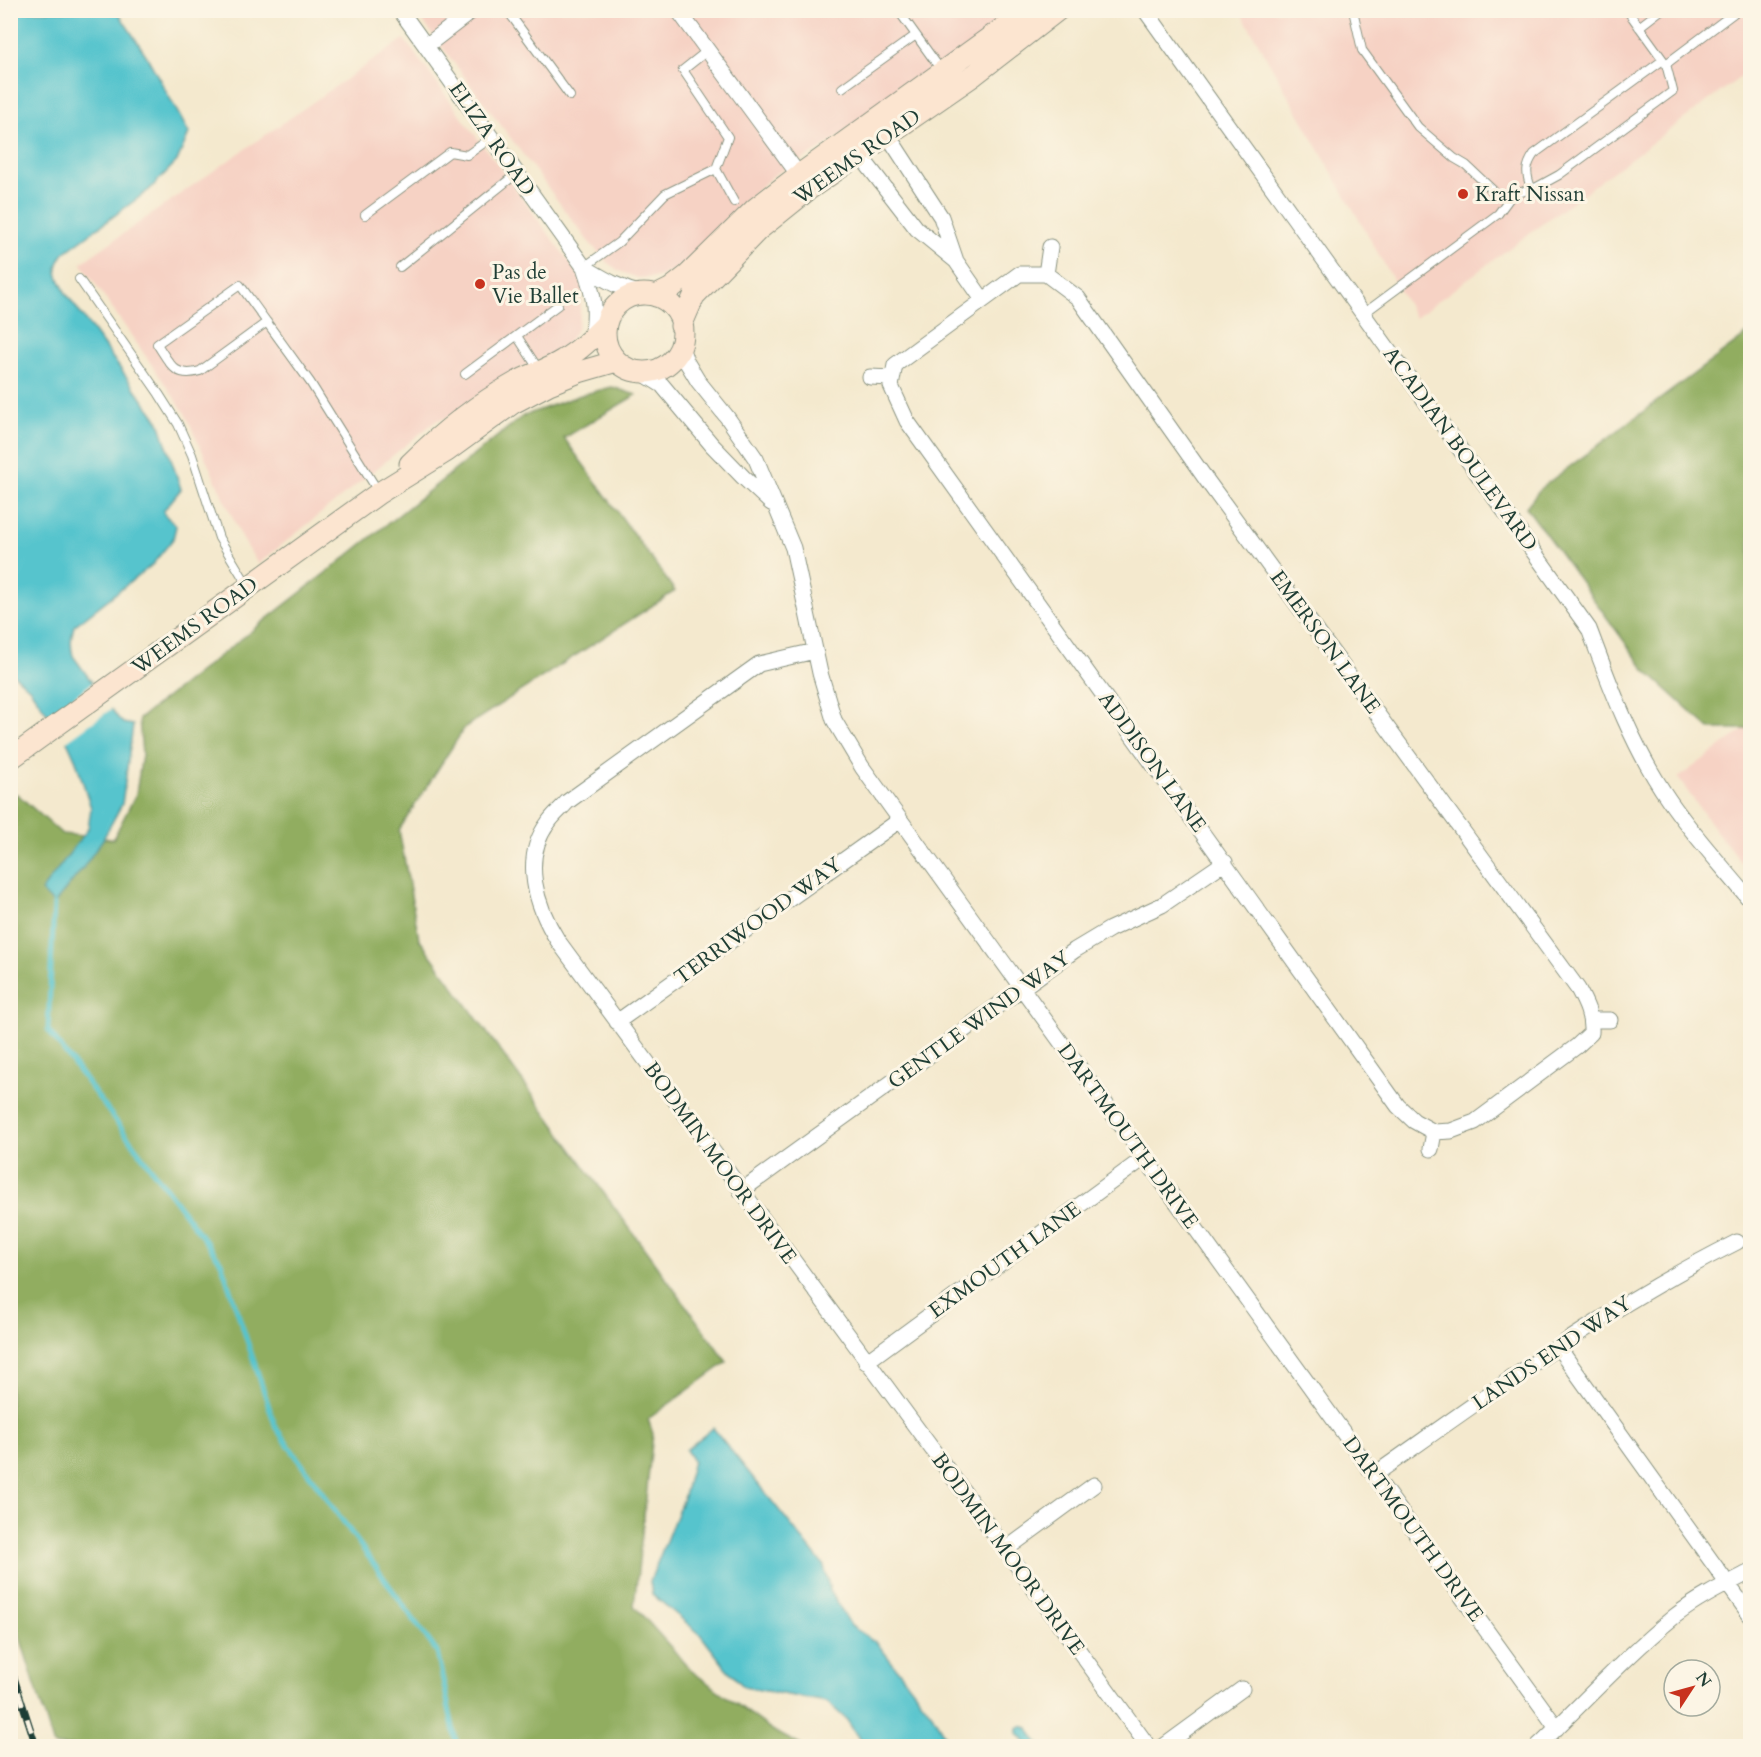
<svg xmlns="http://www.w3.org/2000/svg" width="1761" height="1757" font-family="Cardo,serif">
  <rect width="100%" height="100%" fill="#fcf5e5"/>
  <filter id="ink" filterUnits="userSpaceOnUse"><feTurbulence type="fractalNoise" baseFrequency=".0167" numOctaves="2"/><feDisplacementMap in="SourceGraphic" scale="12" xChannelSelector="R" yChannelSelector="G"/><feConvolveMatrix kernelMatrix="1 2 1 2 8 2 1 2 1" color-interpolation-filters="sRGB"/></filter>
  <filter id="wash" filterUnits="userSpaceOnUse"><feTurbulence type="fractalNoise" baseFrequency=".008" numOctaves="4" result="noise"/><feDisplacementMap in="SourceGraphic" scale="24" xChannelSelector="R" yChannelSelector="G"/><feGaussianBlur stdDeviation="1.35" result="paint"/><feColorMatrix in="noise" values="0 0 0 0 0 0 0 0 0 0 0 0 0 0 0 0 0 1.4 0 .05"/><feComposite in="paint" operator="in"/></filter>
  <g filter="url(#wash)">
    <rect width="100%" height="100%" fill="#f4e9ce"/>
    <path fill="#f6d2c4" d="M 415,11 L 1024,11 L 821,149 L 774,175 L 726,218 L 683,264 L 673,271 L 658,277 L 638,278 L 619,271 L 608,263 L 588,241 Z
      M 1240,11 L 1750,11 L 1750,70 L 1415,318 Z
      M 404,39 L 582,279 L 585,291 L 581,293 L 580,315 L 577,329 L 567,343 L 551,354 L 524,366 L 500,380 L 446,418 L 437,420 L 258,564 L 242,538 L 185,413 L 81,263 Z
      M 1750,725 L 1750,873 L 1716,831 L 1678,778 Z"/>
    <path fill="#91ad60" stroke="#58754a" stroke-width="1.5" d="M 1750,332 L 1750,729 L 1710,729 L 1646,671 L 1526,507 L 1541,488 Z
      M 612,387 L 636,395 L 564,438 L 675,591 L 465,727 L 399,830 L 419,939 L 727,1362 L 648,1419 L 653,1434 L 634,1606 L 693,1672 L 772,1730 L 802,1746 L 54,1746 L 10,1605 L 10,798 L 17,794 L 62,834 L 113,839 L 136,794 L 142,754 L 139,719 L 337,564 L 523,416 L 581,395 Z"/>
    <path fill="#57c4cd" stroke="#3b8080" stroke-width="1.5" d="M 11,11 L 117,11 L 146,55 L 189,133 L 177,161 L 149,190 L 64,253 C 52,270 57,274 65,292 L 159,422 L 181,489 L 164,510 L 164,514 L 176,526 L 173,539 L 152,565 L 74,626 C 71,637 70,645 73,656 L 118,718 L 123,723 L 133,725 L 122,804 L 103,839 L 83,868 L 54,904 L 41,891 L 88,829 L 91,808 L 76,761 L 68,743 L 30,689 L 11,672 Z
      M 713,1428 L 824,1566 L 830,1591 L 851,1626 L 877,1643 L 932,1714 L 951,1746 L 862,1746 L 860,1740 L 847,1720 L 827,1702 L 744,1687 L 726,1668 L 700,1634 L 652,1594 L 650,1581 L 684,1496 L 693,1461 L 686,1450 Z
      M 1021,1726 L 1028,1728 L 1039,1744 L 1035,1746 L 1025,1746 L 1025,1741 L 1018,1733 L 1018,1728 Z"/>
    <path fill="#f4e9ce" d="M 95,681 L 114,707 L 64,743 L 46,717 Z"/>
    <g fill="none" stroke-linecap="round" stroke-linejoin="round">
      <path stroke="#57c4cd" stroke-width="5" d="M 54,904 L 48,1030 L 221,1262 L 276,1428 L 437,1652 L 457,1746"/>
    </g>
  </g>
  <g filter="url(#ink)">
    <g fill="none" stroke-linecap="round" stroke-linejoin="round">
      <defs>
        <path id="lane" d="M 507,10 L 570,96
          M 898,10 L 941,70
          M 1353,10 L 1362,50 L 1418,127 L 1454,158 L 1466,165 L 1498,195 L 1512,195 L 1537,187 L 1559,175 L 1673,91 L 1666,64
          M 1627,10 L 1666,64 L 1738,10
          M 1639,27 L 1661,10
          M 842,88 L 916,35
          M 716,169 L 734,202
          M 1531,188 C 1526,174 1525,167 1534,154 L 1663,60
          M 365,215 L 450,152 L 467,155 L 491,138
          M 400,267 L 516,174
          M 584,267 L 619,242 L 665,194 L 716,169 L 728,137 L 683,70 L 707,51
          M 79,279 L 159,394 L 178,424 L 192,455 L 219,538 L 248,586
          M 1363,314 L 1498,214 L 1512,195
          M 267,322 L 200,371 C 174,379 169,362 157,344 L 240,285 L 310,382 L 378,491
          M 517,336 L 539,370
          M 465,374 L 558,305"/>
        <path id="street" d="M 400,10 L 584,267 C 594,296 597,308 592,338
          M 678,10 L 804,182
          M 1145,10 L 1589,629 C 1611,688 1633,748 1669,800 C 1693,835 1723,867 1750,900
          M 426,46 L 473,10
          M 887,134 L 941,217 L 956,261
          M 859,154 L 917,229 L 956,261 L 983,300
          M 584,267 C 604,279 620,289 643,294
          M 1019,274 L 1046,274 L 1078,298 L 1208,482 L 1578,989 C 1586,1004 1592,1016 1591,1033 L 1577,1046 L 1475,1122 L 1451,1131 L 1434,1132 L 1414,1121 L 1398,1106 L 907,421 L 891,386 L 895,365 Z
          M 1046,274 L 1050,247
          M 680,345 L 686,361 L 698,381 L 727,417 L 756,459 L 793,548 L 820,673 L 834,720 L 862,767 L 1557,1728
          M 641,372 L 662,385 L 712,445 L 743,477 L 771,503
          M 870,377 L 892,378
          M 815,651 L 759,664 L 567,802 C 561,809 553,815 548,823 C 521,859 536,906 558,941 L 966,1495 L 1148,1746
          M 1592,1020 L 1610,1020
          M 617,1022 L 900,820
          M 1431,1149 L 1434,1132
          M 741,1191 L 1075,950 L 1110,929 L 1162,905 L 1225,862
          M 1558,1347 L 1750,1615
          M 866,1362 L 1144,1158
          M 1374,1475 C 1492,1392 1608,1306 1737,1242
          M 1005,1550 L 1094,1485
          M 1164,1746 L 1242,1689
          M 1538,1746 C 1583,1703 1627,1655 1675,1616 C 1698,1598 1725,1585 1750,1572"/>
        <path id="secondary" d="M605 333a39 39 0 1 1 78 0a39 39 0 1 1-78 0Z
          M 656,296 L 670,289 L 688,275 L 756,208 L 799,175 L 1028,10
          M 681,326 L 694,296 L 758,230 L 809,189 L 974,75 L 1058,10
          M 410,464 C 441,433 479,403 517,382 C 532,374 549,369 563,360 C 579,351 593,337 606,324
          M 10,759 L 379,493 L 447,451 L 513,403 L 549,384 L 579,372 L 617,361"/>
      </defs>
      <use href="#lane" stroke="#8a9381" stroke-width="10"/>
      <use href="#street" stroke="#8a9381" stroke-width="17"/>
      <use href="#secondary" stroke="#8a9381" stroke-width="23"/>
      <use href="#lane" stroke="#fff" stroke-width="8"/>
      <use href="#street" stroke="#fff" stroke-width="15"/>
      <use href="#secondary" stroke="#fce5d0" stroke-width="21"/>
      <defs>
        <path id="rail" d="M 10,1665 L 36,1746"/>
      </defs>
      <use href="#rail" stroke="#1f3d34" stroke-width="7"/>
      <use href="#rail" stroke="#fcf5e5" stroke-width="4.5" stroke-dasharray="14" stroke-linecap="butt"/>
    </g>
  </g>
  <g fill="#c8321e" stroke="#fcf5e5" stroke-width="2">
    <circle cx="1463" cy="194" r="6"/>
    <circle cx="480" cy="284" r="6"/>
  </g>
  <g text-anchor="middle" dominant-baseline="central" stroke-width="6" stroke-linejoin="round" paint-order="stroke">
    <g font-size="21" fill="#1f3d34" stroke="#fcf5e5">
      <text transform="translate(492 139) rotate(55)">ELIZA ROAD</text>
      <text transform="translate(857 157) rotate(-35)">WEEMS ROAD</text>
      <text transform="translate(1460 449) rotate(54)">ACADIAN BOULEVARD</text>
      <text transform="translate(195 626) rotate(-36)">WEEMS ROAD</text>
      <text transform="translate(1325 642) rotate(54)">EMERSON LANE</text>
      <text transform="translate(1152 762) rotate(54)">ADDISON LANE</text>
      <text transform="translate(758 921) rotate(-36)">TERRIWOOD WAY</text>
      <text transform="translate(979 1020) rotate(-36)">GENTLE WIND WAY</text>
      <text transform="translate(1128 1136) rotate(54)">DARTMOUTH DRIVE</text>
      <text transform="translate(720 1163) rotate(54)">BODMIN MOOR DRIVE</text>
      <text transform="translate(1005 1260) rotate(-36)">EXMOUTH LANE</text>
      <text transform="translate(1552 1353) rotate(-34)">LANDS END WAY</text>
      <text transform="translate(1413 1529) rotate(54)">DARTMOUTH DRIVE</text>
      <text transform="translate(1008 1554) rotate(54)">BODMIN MOOR DRIVE</text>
    </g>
    <g font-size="21" fill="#1f3d34" stroke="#fcf5e5" text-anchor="start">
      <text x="1475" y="194">Kraft Nissan</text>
      <text x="492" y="272">Pas de<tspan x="492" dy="24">Vie Ballet</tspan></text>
    </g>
  </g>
  <rect width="1761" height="1757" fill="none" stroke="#fcf5e5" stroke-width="36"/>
  <g transform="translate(1692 1688) rotate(54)"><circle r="28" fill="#fcf5e5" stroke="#a4ab9e" stroke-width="1.5"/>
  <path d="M0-4.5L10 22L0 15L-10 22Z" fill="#c8321e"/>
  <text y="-9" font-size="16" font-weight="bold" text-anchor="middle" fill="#1f3d34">N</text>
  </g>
</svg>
